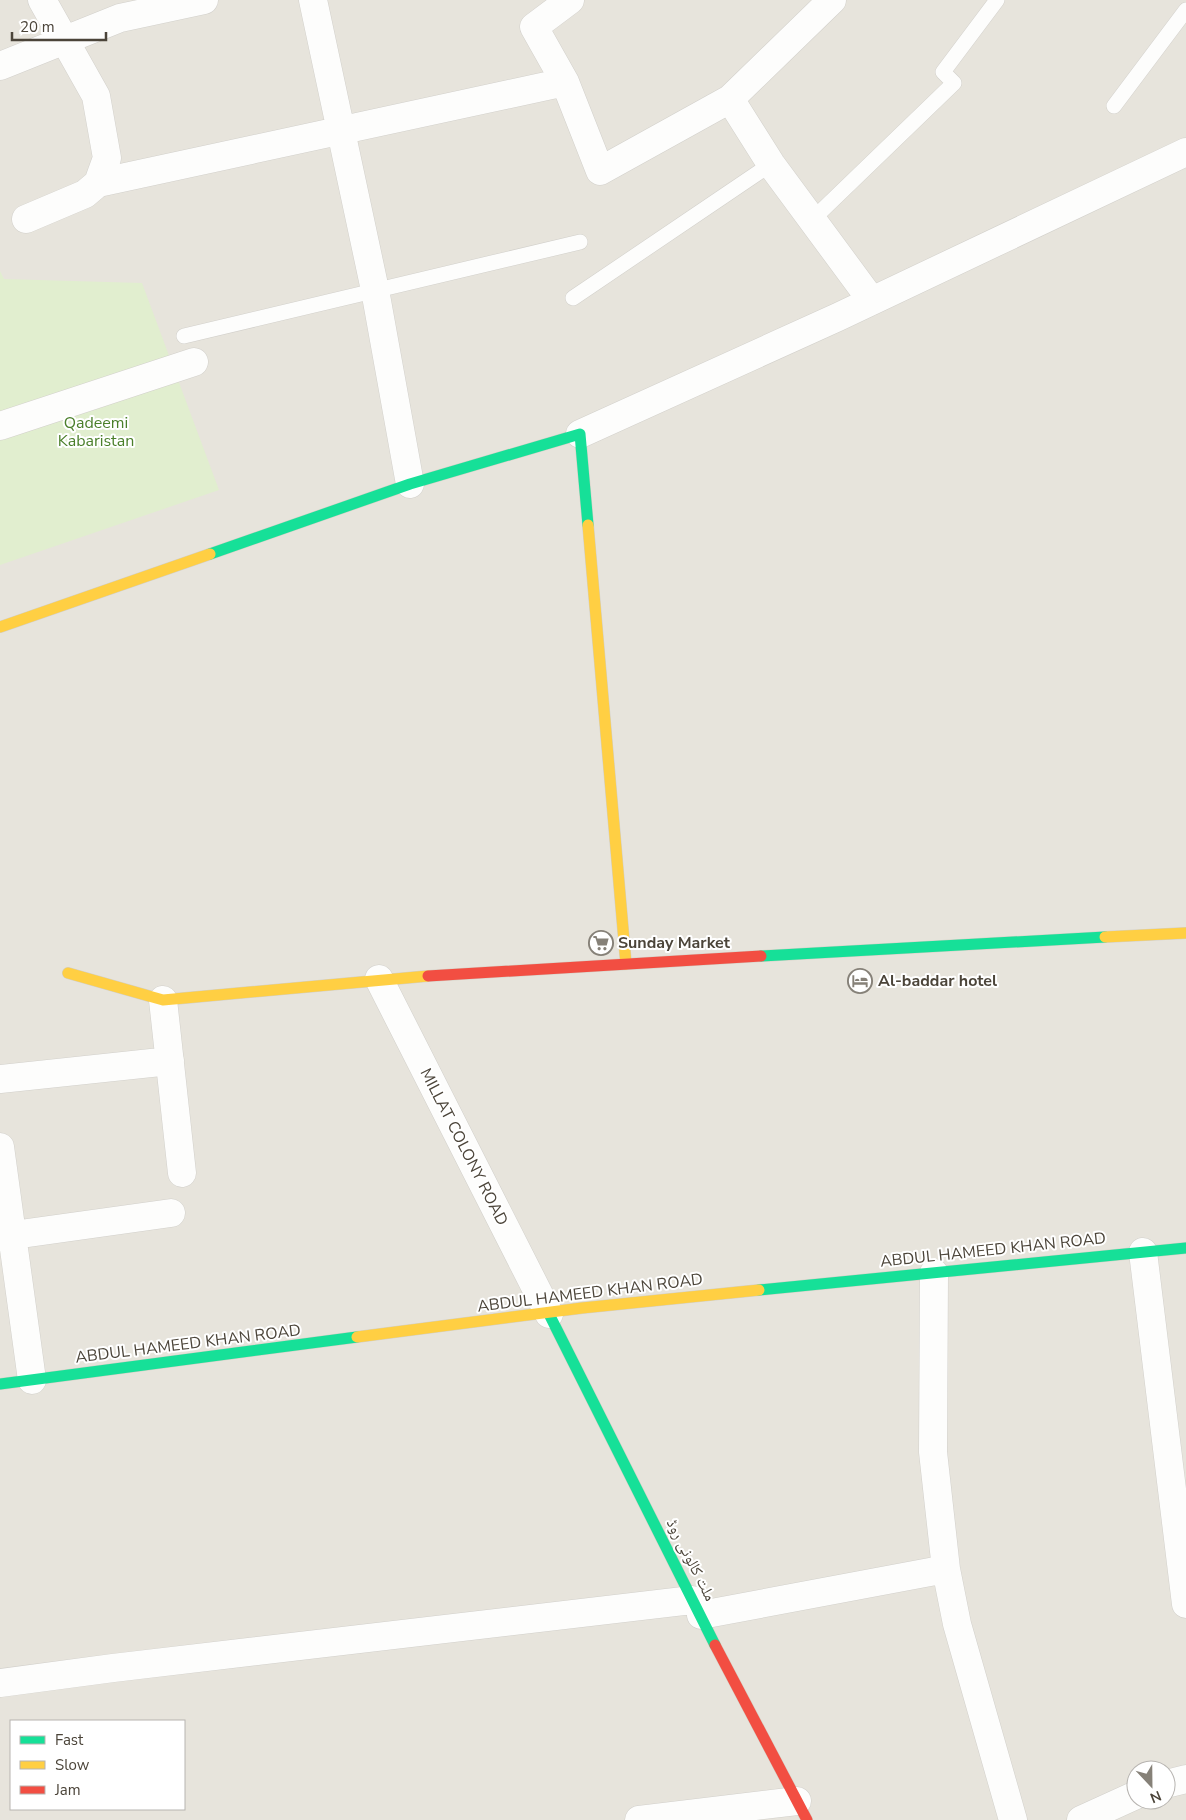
<svg xmlns="http://www.w3.org/2000/svg" width="1186" height="1820" font-family="'Nunito Sans','Noto Naskh Arabic',sans-serif">
  <rect width="100%" height="100%" fill="#f4f2ee"/>
  <path fill="#e7e4dc" fill-rule="evenodd" d="M 0,0 L 1186,0 L 1186,1820 L 0,1820 ZM 11,1721 L 184,1721 L 184,1809 L 11,1809 ZM 1136,1770 L 1166,1770 L 1166,1800 L 1136,1800 Z"/>
  <path fill="#e1eecf" d="M 0,271 L 4,279 L 142,283 L 219,490 L 0,565 Z"/>
  <g fill="none" stroke-linecap="round" stroke-linejoin="round">
    <defs>
      <path id="lane" d="M 1114,106 L 1186,10
        M 812,220 L 954,83 L 943,72 L 997,0
        M 573,298 L 771,164
        M 184,336 L 580,242"/>
      <path id="street" d="M 313,0 L 375,290 L 410,484
        M 570,0 L 534,27 L 565,82 L 600,171 L 730,99 L 832,0
        M 0,66 L 120,18 L 204,0
        M 730,99 L 771,164 L 872,301
        M 98,183 L 565,82
        M 26,219 L 85,194 L 98,183 L 107,158 L 96,96 L 42,0
        M 0,426 L 194,362
        M 580,434 L 838,317 L 1186,152
        M 379,979 L 549,1314
        M 163,1000 L 182,1173
        M 0,1079 L 170,1061
        M 0,1147 L 32,1380
        M 0,1237 L 171,1213
        M 1143,1252 L 1186,1604
        M 934,1273 L 933,1452 L 946,1569 L 957,1624 L 1013,1820
        M 701,1615 L 946,1569
        M 0,1683 L 113,1668 L 692,1600
        M 1166,1784 L 1186,1779
        M 639,1820 L 797,1801
        M 1081,1820 L 1136,1795"/>
      <path id="fast" d="M 210,554 L 410,484 L 580,434 L 588,525
        M 761,956 L 1105,937
        M 759,1290 L 1186,1248
        M 549,1314 L 715,1645
        M 0,1384 L 357,1337"/>
      <path id="slow" d="M 588,525 L 626,964
        M 0,627 L 210,554
        M 1105,937 L 1186,933
        M 68,973 L 163,1000 L 428,976
        M 357,1337 L 582,1308 L 759,1290"/>
      <path id="jam" d="M 428,976 L 761,956
        M 715,1645 L 807,1820"/>
    </defs>
    <use href="#lane" stroke="#d2d0cb" stroke-width="16"/>
    <use href="#street" stroke="#d2d0cb" stroke-width="29"/>
    <use href="#fast" stroke="#d3cfc5" stroke-width="12"/>
    <use href="#slow" stroke="#d3cfc5" stroke-width="12"/>
    <use href="#jam" stroke="#d3cfc5" stroke-width="12"/>
    <use href="#lane" stroke="#fdfdfc" stroke-width="15"/>
    <use href="#street" stroke="#fdfdfc" stroke-width="28"/>
    <use href="#fast" stroke="#16e098" stroke-width="11"/>
    <use href="#slow" stroke="#ffcf43" stroke-width="11"/>
    <use href="#jam" stroke="#f24e42" stroke-width="11"/>
  </g>
  <defs>
    <symbol id="supermarket-ring" viewBox="-11 -11 22 22"><circle r="9.5" fill="#fff" stroke="#868178" stroke-width="1.5"/><path d="M-6-5.5h2.5l.6 2H6L4.5 2H-2.5L-4.4-4H-6ZM-1.5 3.2a1.3 1.3 0 1 0 .1 0ZM3 3.2a1.3 1.3 0 1 0 .1 0Z" fill="#868178"/></symbol>
    <symbol id="hotel-ring" viewBox="-11 -11 22 22"><circle r="9.5" fill="#fff" stroke="#868178" stroke-width="1.5"/><path d="M-6-4.5h1.5V1H6V5H4.5V3h-9V5H-6ZM-4 0a1.8 1.8 0 1 1 3.6 0ZM.5 0V-2.5h3Q6-2.5 6 0Z" fill="#868178"/></symbol>
  </defs>
  <g fill-rule="evenodd">
    <use href="#supermarket-ring" x="587" y="929" width="28" height="28"/>
    <use href="#hotel-ring" x="846" y="967" width="28" height="28"/>
  </g>
  <g text-anchor="middle" dominant-baseline="central" stroke-width="4" stroke-linejoin="round" paint-order="stroke">
    <g font-size="16" fill="#4a7f2a" stroke="#fff">
      <text x="96" y="423">Qadeemi<tspan x="96" dy="18">Kabaristan</tspan></text>
    </g>
    <g font-size="16" font-weight="bold" fill="#4b4439" stroke="#fff" text-anchor="start">
      <text x="618" y="943">Sunday Market</text>
      <text x="878" y="981">Al-baddar hotel</text>
    </g>
    <g font-size="16" fill="#4b4439" stroke="#fff">
      <text transform="translate(464 1147) rotate(63)">MILLAT COLONY ROAD</text>
      <text transform="translate(993 1250) rotate(-6)">ABDUL HAMEED KHAN ROAD</text>
      <text transform="translate(590 1293) rotate(-7)">ABDUL HAMEED KHAN ROAD</text>
      <text transform="translate(188 1344) rotate(-7)">ABDUL HAMEED KHAN ROAD</text>
      <text transform="translate(691 1560) rotate(63)">ملت کالونی روڈ</text>
    </g>
  </g>
  <rect x="10" y="1720" width="175" height="90" fill="#ffffff" stroke="#b7b4b0"/>
  <rect x="20" y="1736" width="25" height="8" fill="#16e098" stroke="#b7b4b0"/>
  <text x="55" y="1745" font-size="15" fill="#4b4439">Fast</text>
  <rect x="20" y="1761" width="25" height="8" fill="#ffcf43" stroke="#b7b4b0"/>
  <text x="55" y="1770" font-size="15" fill="#4b4439">Slow</text>
  <rect x="20" y="1786" width="25" height="8" fill="#f24e42" stroke="#b7b4b0"/>
  <text x="55" y="1795" font-size="15" fill="#4b4439">Jam</text>
  <g transform="translate(1151 1785) rotate(158)"><circle r="24" fill="#ffffff" stroke="#b7b4b0"/>
  <path d="M0-4L9 19L0 12L-9 19Z" fill="#868178"/>
  <text y="-8" font-size="14" font-weight="bold" text-anchor="middle" fill="#4b4439">N</text>
  </g>
  <path d="M12 32v8h94v-8" fill="none" stroke="#4b4439" stroke-width="2.5"/>
  <text x="20" y="32" font-size="15" fill="#4b4439" stroke="#ffffff" stroke-width="4" paint-order="stroke">20 m</text>
</svg>
